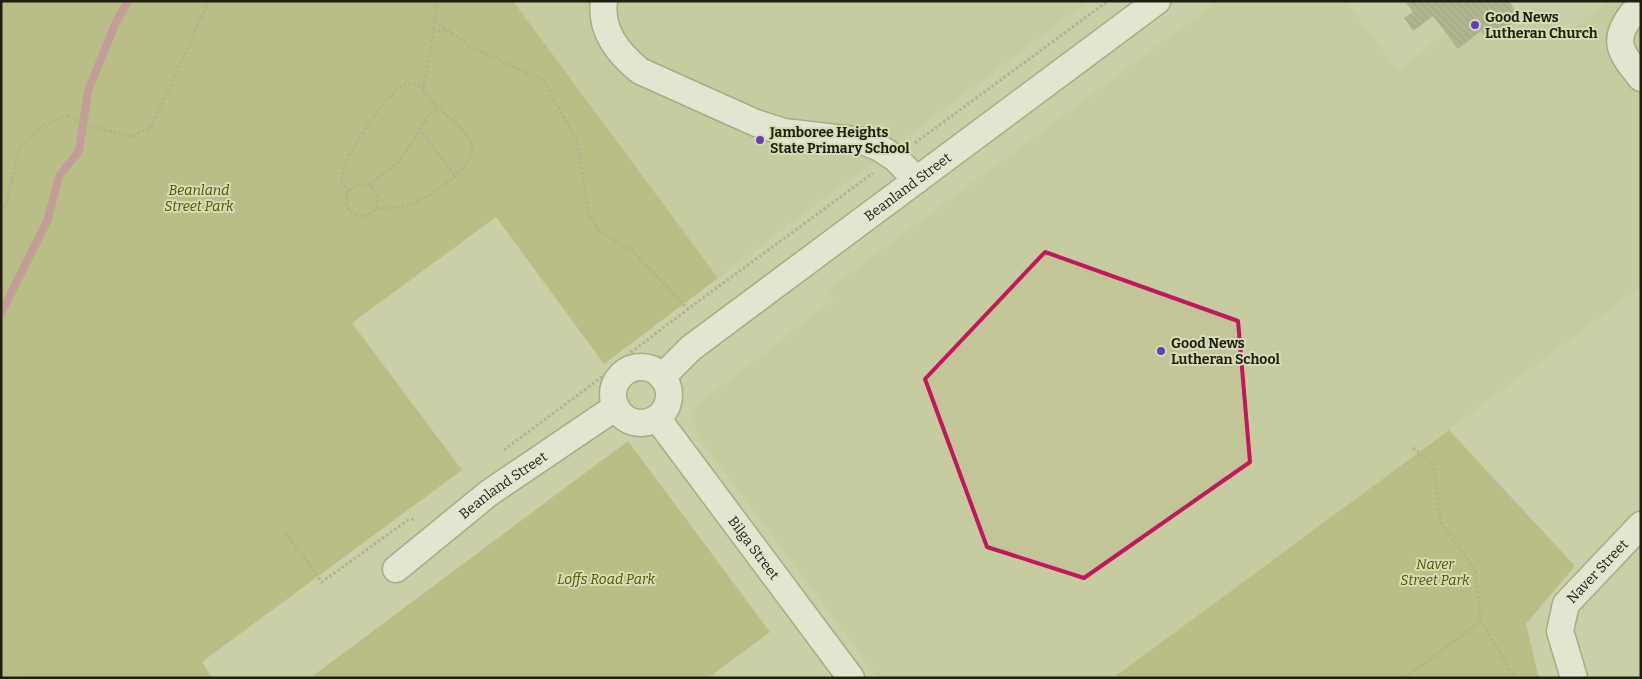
<svg xmlns="http://www.w3.org/2000/svg" width="1642" height="679" font-family="Bitter,serif">
  <defs>
    <pattern id="building-back-hatch" width="6" height="6" patternUnits="userSpaceOnUse" patternTransform="scale(1.25)"><rect width="6" height="6" fill="#929671"/><path d="M-1 5l2 2M0 0l6 6M5-1l2 2" fill="none" stroke="#777a5b"/></pattern>
  </defs>
  <rect width="100%" height="100%" fill="#cbcfa8"/>
  <path fill="#c1c597" d="M 513,1 L 1089,1 L 718,278 Z
    M 1218,1 L 1346,1 L 1398,70 L 1446,33 L 1458,48 L 1481,31 L 1489,41 L 1536,5 L 1548,9 L 1565,35 L 1608,1 L 1641,1 L 1641,287 L 1113,678 L 878,678 L 697,435 L 692,417 L 699,403 L 834,299 L 827,290 Z"/>
  <path fill="#a3a95e" d="M 1,1 L 513,1 L 718,278 L 604,364 L 496,217 L 352,323 L 462,470 L 202,662 L 212,678 L 1,678 Z
    M 1449,430 L 1575,566 L 1526,624 L 1539,678 L 1113,678 Z
    M 628,441 L 770,632 L 708,678 L 310,678 Z"/>
  <g fill="none" stroke-linecap="round" stroke-linejoin="round">
    <path stroke="#bb5f89" stroke-width="8" d="M 1,313 L 48,219 L 59,176 L 79,151 L 88,91 L 116,22 L 128,1"/>
  </g>
  <path fill="url(#building-back-hatch)" d="M 1405,1 L 1509,1 L 1520,17 L 1489,41 L 1481,31 L 1458,49 L 1433,16 L 1413,31 L 1404,18 L 1413,12 Z"/>
  <g fill="none" stroke-linecap="round" stroke-linejoin="round">
    <defs>
      <g id="minor">
        <path d="M 604,1 C 600,31 618,53 640,71 L 756,123 L 784,132 L 862,141 L 878,147 L 895,158 L 917,180"/>
        <path d="M 1641,13 L 1632,14 C 1610,42 1622,54 1641,78"/>
        <circle cx="641" cy="395" r="28"/>
        <path id="s1" d="M 662,377 L 691,348 L 1157,1"/>
        <path id="s2" d="M 657,418 L 851,678"/>
        <path id="s3" d="M 396,569 L 489,493 L 616,407"/>
        <path id="s4" d="M 1574,678 L 1560,631 L 1566,604 L 1641,525"/>
      </g>
    </defs>
    <use href="#minor" stroke="#7d805c" stroke-width="29"/>
    <path stroke="#8e9172" stroke-width="3" stroke-dasharray="2.5 2.5" stroke-linecap="butt" d="M 435,1 L 435,21 L 471,47 L 543,80 L 577,140 L 588,211 L 599,231 L 633,251 L 688,309 L 873,173
      M 433,31 L 448,31
      M 419,129 L 455,175
      M 915,143 L 1108,1
      M346 200a16 16 0 1 1 32 0a16 16 0 1 1-32 0Z
      M 370,185 C 378,175 391,171 399,161 C 413,143 421,123 437,107
      M 348,192 L 341,181 C 342,178 342,173 343,170 C 349,151 387,91 405,84 C 412,81 418,85 423,89
      M 377,208 C 389,209 399,207 411,204 C 429,198 479,166 471,143 C 465,128 444,114 434,104 C 429,100 426,94 423,89 L 435,21
      M 1,211 L 5,208 L 20,146 L 44,125 L 67,116 L 105,130 L 131,137 L 151,127 L 209,1
      M 1413,448 L 1434,464 L 1440,521 L 1475,570 L 1481,621
      M 504,450 L 606,374 L 621,360 L 688,309
      M 286,533 L 322,582 L 408,520 L 416,519
      M 1405,678 L 1481,621 L 1515,678"/>
    <use href="#minor" stroke="#fff" stroke-width="26"/>
  </g>
  <path d="M0 0H1642V679H0ZM 1045,252 L 1238,321 L 1250,462 L 1084,578 L 987,547 L 925,379 Z" fill="#cbcfa8" fill-opacity=".55" fill-rule="evenodd"/>
  <path fill="none" stroke="#c2185b" stroke-width="4" stroke-linejoin="round" d="M 1045,252 L 1238,321 L 1250,462 L 1084,578 L 987,547 L 925,379 Z"/>
  <g fill="#643eb6" stroke="#d8dcb5" stroke-width="2">
    <circle cx="1475" cy="25" r="5"/>
    <circle cx="760" cy="140" r="5"/>
    <circle cx="1161" cy="351" r="5"/>
  </g>
  <g text-anchor="middle" dominant-baseline="central" stroke-width="4" stroke-linejoin="round" paint-order="stroke">
    <g font-size="14" font-weight="bold" fill="#1e1f10" stroke="#d8dcb5" text-anchor="start">
      <text x="1485" y="17">Good News<tspan x="1485" dy="16">Lutheran Church</tspan></text>
      <text x="770" y="132">Jamboree Heights<tspan x="770" dy="16">State Primary School</tspan></text>
      <text x="1171" y="343">Good News<tspan x="1171" dy="16">Lutheran School</tspan></text>
    </g>
    <g font-size="14" fill="#1e1f10" stroke="#d8dcb5">
      <text stroke="none"><textPath href="#s1" startOffset="311">Beanland Street</textPath></text>
      <text stroke="none"><textPath href="#s3" startOffset="136">Beanland Street</textPath></text>
      <text stroke="none"><textPath href="#s2" startOffset="162">Bilga Street</textPath></text>
      <text stroke="none"><textPath href="#s4" startOffset="122">Naver Street</textPath></text>
    </g>
    <g font-size="14" font-style="italic" fill="#505400" stroke="#d8dcb5">
      <text x="199" y="190">Beanland<tspan x="199" dy="16">Street Park</tspan></text>
      <text x="1435" y="564">Naver<tspan x="1435" dy="16">Street Park</tspan></text>
      <text x="606" y="579">Loffs Road Park</text>
    </g>
  </g>
  <rect width="1642" height="679" fill="none" stroke="#1e1f10" stroke-width="5"/>
</svg>
